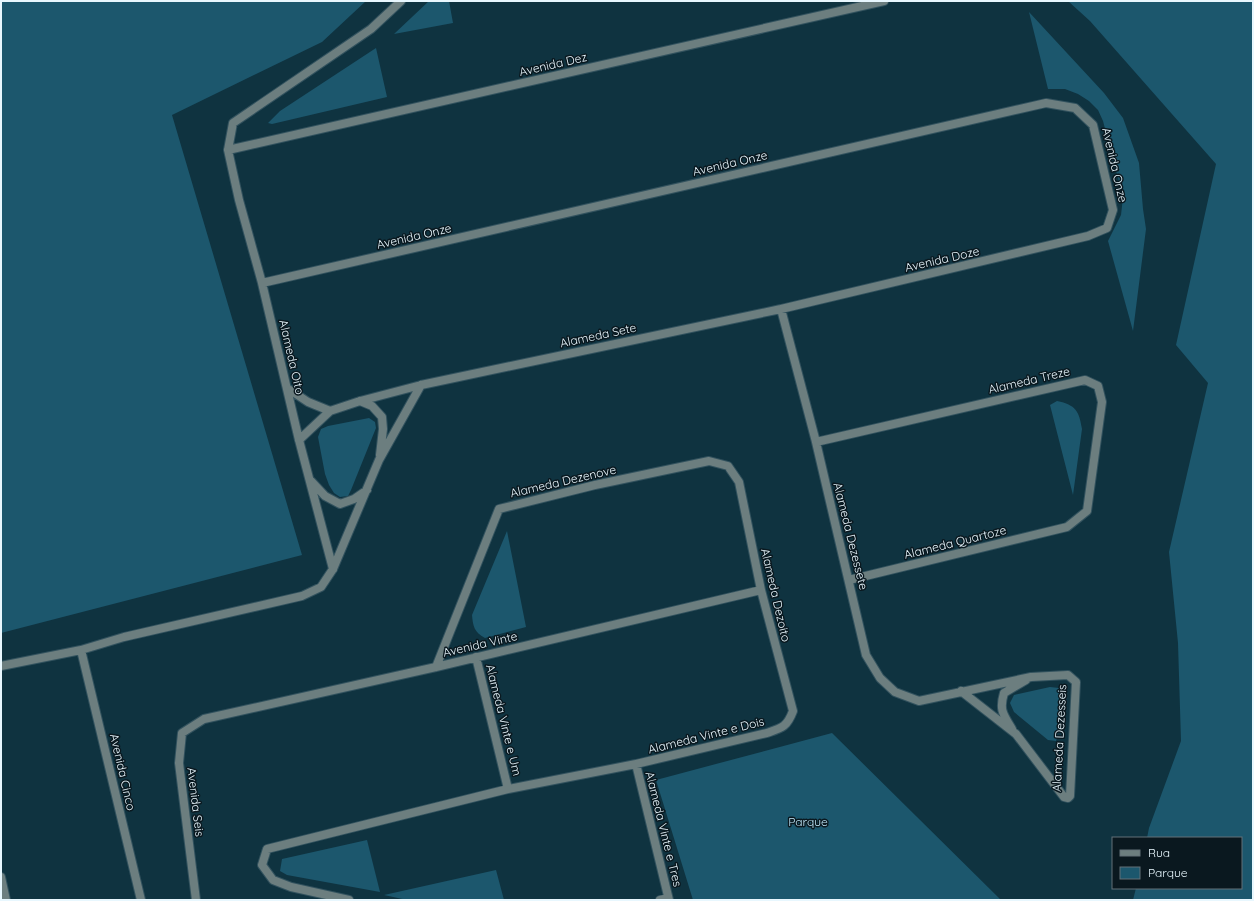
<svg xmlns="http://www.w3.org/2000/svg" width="1254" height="901" font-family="Quicksand,sans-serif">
  <rect width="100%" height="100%" fill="#0f3340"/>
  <path fill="#1c576d" d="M 1,1 L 366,1 L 322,42 L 172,115 L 302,555 L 1,633 Z
    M 429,1 L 449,1 L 453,23 L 394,34 Z
    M 1068,1 L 1253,1 L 1253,900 L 1133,900 L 1136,888 L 1241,888 L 1241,838 L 1147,838 L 1149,828 L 1181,741 L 1178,643 L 1169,552 L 1208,383 L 1176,345 L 1216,164 L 1090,21 Z
    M 1029,12 L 1104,93 L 1123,118 L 1139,163 L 1143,209 L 1146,229 L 1133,331 L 1108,241 L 1121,215 L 1123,197 L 1103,121 L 1098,110 L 1089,101 L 1078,94 L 1065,89 L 1048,89 Z
    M 376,48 L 387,97 L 272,124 L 268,123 L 280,111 Z
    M 1057,401 C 1076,405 1079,411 1082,429 L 1073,495 L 1050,405 Z
    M 369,418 L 375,422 L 376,428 L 351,490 L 348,496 L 340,497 L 334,493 L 329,485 L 325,474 L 318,437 L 321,429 L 328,426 Z
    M 507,531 L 526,627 L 485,638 C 474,632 473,626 472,615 Z
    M 1050,687 L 1059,688 L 1063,694 L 1058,734 L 1056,741 L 1048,740 L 1014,712 L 1010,703 L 1014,695 Z
    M 832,733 L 1001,900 L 693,900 L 656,780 Z
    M 367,840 L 380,892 L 287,875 L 280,871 L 282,859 Z
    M 496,870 L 504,900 L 407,900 L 384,895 Z"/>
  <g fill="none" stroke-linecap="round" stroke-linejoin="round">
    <defs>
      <path id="street" d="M 228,150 L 884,1
        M 262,283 L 1046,103 L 1075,108 L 1093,125 L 1113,210 L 1107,228 L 1088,236 L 781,309 L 421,385 L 360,401 L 330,411 L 299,440
        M 781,309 L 816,442 L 866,655 L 880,678 L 895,692 L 919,701 L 1031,677 L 1068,675 L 1076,682 L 1070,796 L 1068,798 L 1064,797 L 1016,734 L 961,691
        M 287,388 L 308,402 L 330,411
        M 360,401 L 372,406 L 382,417 L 383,429 L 380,455
        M 816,442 L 1085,380 L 1098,386 L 1102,402 L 1087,511 L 1067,527 L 849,580
        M 311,481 L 325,496 L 340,504 L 354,499 L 367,490
        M 333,569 L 299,440 L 262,283 L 239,200 L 228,150 L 233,123 L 371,29 L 401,1
        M 81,650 L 141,900
        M 476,657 L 508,789
        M 1,666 L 81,650 L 124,637 L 302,596 L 321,587 L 333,569 L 379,460 L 421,385
        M 1012,729 C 1003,714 999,710 1004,693 L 1026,680
        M 636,764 L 669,900
        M 1,877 L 6,900
        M 196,900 L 179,763 L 182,733 L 204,719 L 436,667 L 761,590
        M 349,900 L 291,887 L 273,880 L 262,865 L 267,849 L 508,789 L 636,764 L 767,733 C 782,728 787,727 793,711 L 761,590 L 739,482 L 728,466 L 709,461 L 595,485 L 499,509 L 436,667
        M 660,900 L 668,898"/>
    </defs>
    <use href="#street" stroke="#32525e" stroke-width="10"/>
    <use href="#street" stroke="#6c7e7f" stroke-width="8"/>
  </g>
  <g text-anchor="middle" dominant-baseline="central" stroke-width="3" stroke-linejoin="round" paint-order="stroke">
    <g font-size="12" fill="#e8f7fe" stroke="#0a181f">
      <text transform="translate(553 64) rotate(-13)">Avenida Dez</text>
      <text transform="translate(730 163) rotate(-13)">Avenida Onze</text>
      <text transform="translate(1115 165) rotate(77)">Avenida Onze</text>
      <text transform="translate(414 236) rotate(-13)">Avenida Onze</text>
      <text transform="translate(942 259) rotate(-13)">Avenida Doze</text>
      <text transform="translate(598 335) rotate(-12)">Alameda Sete</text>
      <text transform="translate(292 357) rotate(77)">Alameda Oito</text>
      <text transform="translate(1029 380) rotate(-13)">Alameda Treze</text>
      <text transform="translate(563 481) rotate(-13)">Alameda Dezenove</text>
      <text transform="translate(851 536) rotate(76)">Alameda Dezessete</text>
      <text transform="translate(955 542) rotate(-14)">Alameda Quartoze</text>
      <text transform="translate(776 595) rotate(77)">Alameda Dezoito</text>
      <text transform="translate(480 644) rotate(-13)">Avenida Vinte</text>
      <text transform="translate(504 720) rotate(76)">Alameda Vinte e Um</text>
      <text transform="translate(706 735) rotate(-14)">Alameda Vinte e Dois</text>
      <text transform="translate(1059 738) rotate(-87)">Alameda Dezesseis</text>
      <text transform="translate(123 772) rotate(77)">Avenida Cinco</text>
      <text transform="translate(196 802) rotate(83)">Avenida Seis</text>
      <text transform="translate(664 829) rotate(76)">Alameda Vinte e Tres</text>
    </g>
    <g font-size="12" fill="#c0e8fa" stroke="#0a181f">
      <text x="808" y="821">Parque</text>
    </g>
  </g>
  <rect width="1254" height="901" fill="none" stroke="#e8f7fe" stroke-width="4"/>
  <rect x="1112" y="837" width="130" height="52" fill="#0a181f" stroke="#637178"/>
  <rect x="1120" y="850" width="20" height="6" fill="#6c7e7f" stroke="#637178"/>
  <text x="1148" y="857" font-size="12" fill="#e8f7fe">Rua</text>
  <rect x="1120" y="867" width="20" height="12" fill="#1c576d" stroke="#637178"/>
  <text x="1148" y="877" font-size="12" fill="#e8f7fe">Parque</text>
</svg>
